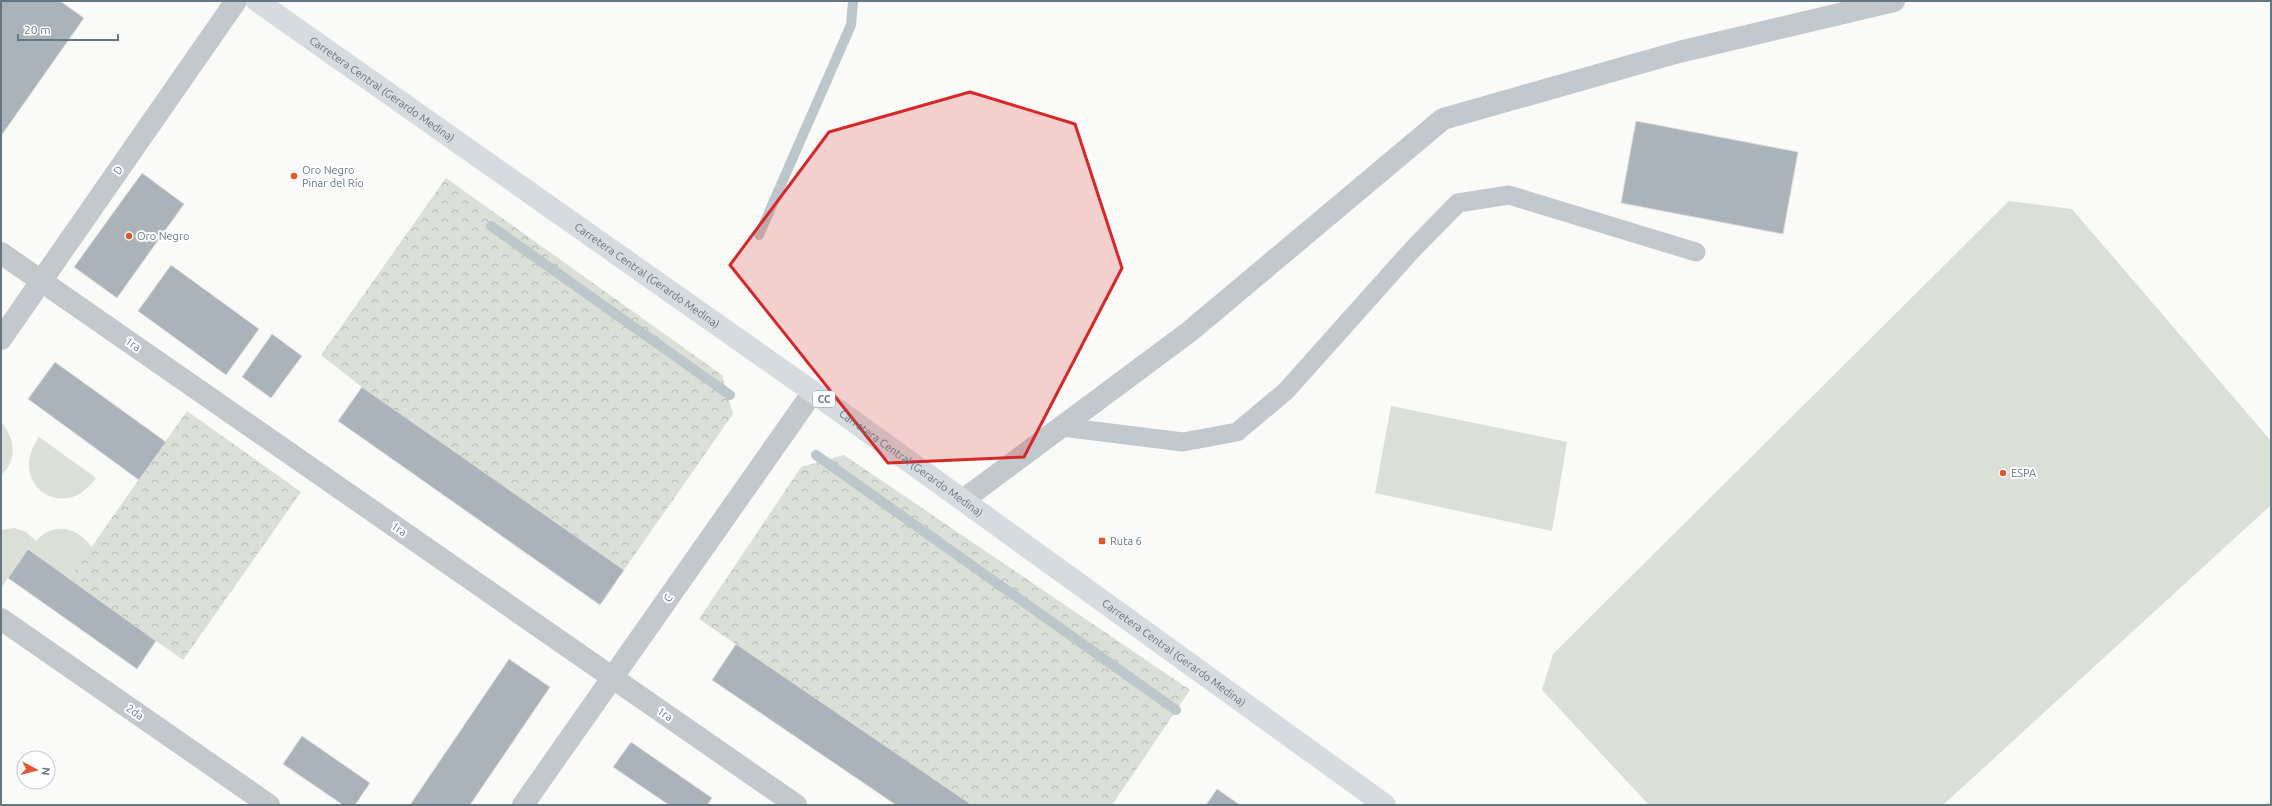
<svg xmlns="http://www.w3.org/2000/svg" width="2272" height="806" font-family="Ubuntu,sans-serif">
  <defs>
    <pattern id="park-crowns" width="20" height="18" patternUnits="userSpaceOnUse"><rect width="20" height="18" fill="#dadfd7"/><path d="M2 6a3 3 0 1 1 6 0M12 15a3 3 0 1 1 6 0" fill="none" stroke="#b4b9b4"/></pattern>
  </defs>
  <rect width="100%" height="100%" fill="#fafaf8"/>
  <path fill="#dadfd7" d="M 2009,201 L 2072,209 L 2271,441 L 2271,505 L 1943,805 L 1649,805 L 1542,690 L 1553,654 Z
    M 1391,406 L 1567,442 L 1552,531 L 1375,493 Z
    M 1,422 C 15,438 18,460 1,475 Z
    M 39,437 L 96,478 C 63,525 6,483 39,437 Z
    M 15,528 L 26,532 L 36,541 C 54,521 77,527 92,547 L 69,579 L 28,549 L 1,588 L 1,530 Z"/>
  <path fill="url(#park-crowns)" d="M 446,178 L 722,375 L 733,414 L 624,570 L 362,387 L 321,355 Z
    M 187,411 L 301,492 L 183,660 L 69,579 Z
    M 844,455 L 1190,690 L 1112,805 L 972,805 L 699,619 L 801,467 Z"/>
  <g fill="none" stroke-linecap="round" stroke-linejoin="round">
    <path stroke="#bbc7cb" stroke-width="10" d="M 491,226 L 730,395
      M 759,235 L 851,25 L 853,1
      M 816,455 L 1176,710"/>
  </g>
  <path fill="#aab3b9" stroke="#dcdcda" d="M 1,1 L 60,1 L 84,18 L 1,136 Z
    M 1636,121 L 1798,152 L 1783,234 L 1621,203 Z
    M 142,173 L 184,204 L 117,298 L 74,267 Z
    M 171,265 L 259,329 L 226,375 L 138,311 Z
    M 272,334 L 302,356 L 271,398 L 242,377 Z
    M 55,362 L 166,442 L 139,480 L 28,399 Z
    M 362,387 L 624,570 L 600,605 L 338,421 Z
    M 28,549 L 156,641 L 137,669 L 8,578 Z
    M 736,644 L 972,805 L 896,805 L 712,680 Z
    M 509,659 L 550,687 L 470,805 L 410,805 Z
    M 302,736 L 370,783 L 355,805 L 343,805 L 283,764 Z
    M 631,742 L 712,798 L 707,805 L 669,805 L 613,767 Z
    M 1217,789 L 1240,805 L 1206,805 Z"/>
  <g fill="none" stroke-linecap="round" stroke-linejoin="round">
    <path stroke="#bbbfc2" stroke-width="2.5" stroke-dasharray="2 2" stroke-linecap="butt" d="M 2268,805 L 2271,802"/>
    <path stroke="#c3c8cc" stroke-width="19" d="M 1062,427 L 1183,442 L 1237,432 L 1286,391 L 1412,250 L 1458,203 L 1509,195 L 1696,252"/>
    <path stroke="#c3c8cc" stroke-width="22" d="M 1,253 L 796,805
      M 1,339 L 236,1
      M 963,500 L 1189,332 L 1443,119 L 1679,52 L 1894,1
      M 1,619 L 269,805"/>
    <path stroke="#c3c8cc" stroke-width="22" d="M 523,805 L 813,392"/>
    <path stroke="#d6dbdf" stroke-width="22" id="s1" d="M 257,1 L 813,392 L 1385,805"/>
  </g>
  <path fill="#d62828" fill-opacity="0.2" stroke="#d62828" stroke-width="3" stroke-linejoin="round" d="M 970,92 L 1075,124 L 1122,268 L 1024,457 L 888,463 L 730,265 L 829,132 Z"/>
  <g fill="#e4572e" stroke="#fff" stroke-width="1.5">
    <circle cx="294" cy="176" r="4"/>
    <circle cx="129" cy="236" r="4"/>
    <circle cx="2003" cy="473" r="4"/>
    <rect x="1098" y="537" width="8" height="8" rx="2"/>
  </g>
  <g text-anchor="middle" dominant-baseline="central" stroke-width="4" stroke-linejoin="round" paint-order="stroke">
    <rect fill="#fff" stroke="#939fa8" stroke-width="1" x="813" y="391" width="22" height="16" rx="3"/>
    <g font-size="10" font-weight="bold" fill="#657683">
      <text x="824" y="399">CC</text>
    </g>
    <g font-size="11" fill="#657683" stroke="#fff">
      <text stroke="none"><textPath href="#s1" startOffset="153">Carretera Central (Gerardo Medina)</textPath></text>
      <text transform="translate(118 170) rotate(-55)">D</text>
      <text stroke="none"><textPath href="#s1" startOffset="477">Carretera Central (Gerardo Medina)</textPath></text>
      <text transform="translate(133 344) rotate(35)">1ra</text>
      <text stroke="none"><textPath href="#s1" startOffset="801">Carretera Central (Gerardo Medina)</textPath></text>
      <text transform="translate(399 529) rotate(35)">1ra</text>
      <text transform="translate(668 598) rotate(-55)">C</text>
      <text stroke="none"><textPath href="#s1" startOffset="1125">Carretera Central (Gerardo Medina)</textPath></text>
      <text transform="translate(135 712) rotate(35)">2da</text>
      <text transform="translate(665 714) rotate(35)">1ra</text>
    </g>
    <g font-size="11" fill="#657683" stroke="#fff" text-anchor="start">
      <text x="302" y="170">Oro Negro<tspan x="302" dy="13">Pinar del Río</tspan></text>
      <text x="137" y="236">Oro Negro</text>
      <text x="2011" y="473">ESPA</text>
      <text x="1110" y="541">Ruta 6</text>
    </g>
  </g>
  <rect width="2272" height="806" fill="none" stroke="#657683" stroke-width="4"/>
  <g transform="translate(36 770) rotate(97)"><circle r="19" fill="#ffffff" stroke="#c1c8cd"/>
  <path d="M0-3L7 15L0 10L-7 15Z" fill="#e4572e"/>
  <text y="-6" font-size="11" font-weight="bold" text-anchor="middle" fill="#657683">N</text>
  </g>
  <path d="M18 34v6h100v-6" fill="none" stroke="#657683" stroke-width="2"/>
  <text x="24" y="34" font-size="12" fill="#657683" stroke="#ffffff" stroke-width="3" paint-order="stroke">20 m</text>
</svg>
